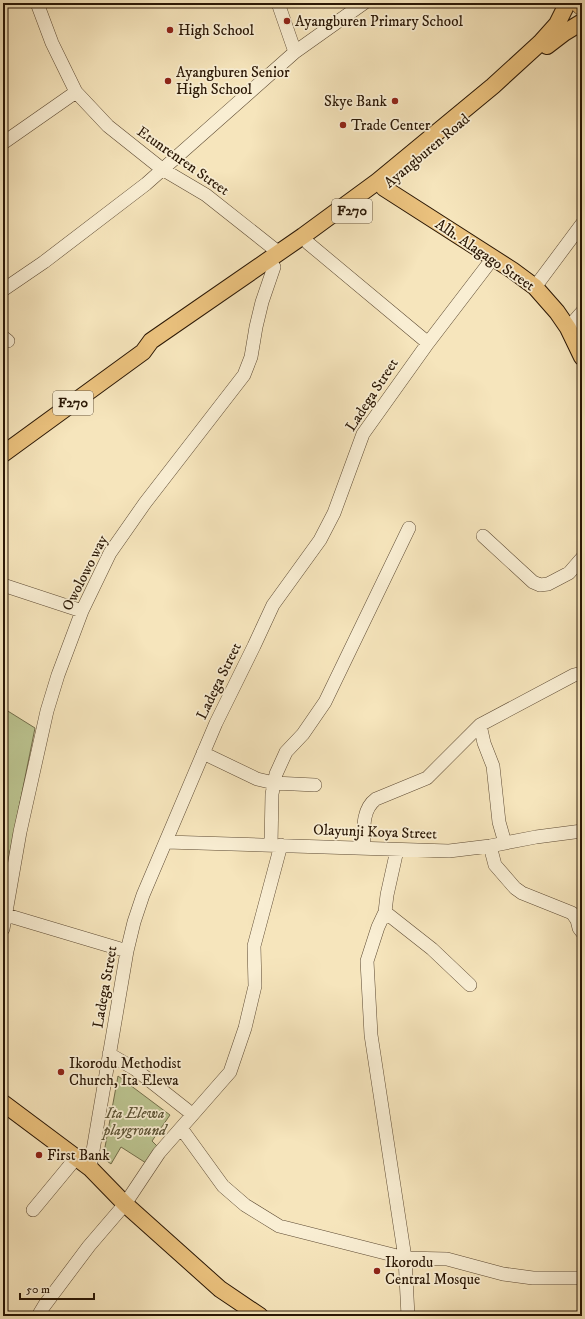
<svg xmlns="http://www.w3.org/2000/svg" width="585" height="1319" font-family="'IM FELL DW Pica',serif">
  <rect width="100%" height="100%" fill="#f6e5bc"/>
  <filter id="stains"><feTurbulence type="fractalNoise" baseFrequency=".005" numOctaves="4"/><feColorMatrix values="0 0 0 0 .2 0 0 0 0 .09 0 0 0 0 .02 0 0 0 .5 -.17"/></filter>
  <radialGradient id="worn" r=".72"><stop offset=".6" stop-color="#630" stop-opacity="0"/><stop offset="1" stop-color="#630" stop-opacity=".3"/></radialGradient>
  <path fill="#bcc591" stroke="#736e4b" d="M 3,708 L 35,728 L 3,887 Z
    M 118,1076 L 170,1115 L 152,1141 L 158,1147 L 146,1163 L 121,1147 L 111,1164 L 103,1158 Z"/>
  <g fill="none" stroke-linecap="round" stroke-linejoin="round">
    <defs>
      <path id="minor" d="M 37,3 L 52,43 L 76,92 L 108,126 L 162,169 L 206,195 L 278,252
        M 278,3 L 295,52
        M 3,143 L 76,92
        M 308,243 L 428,343
        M 535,287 L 582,224
        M 3,290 L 44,262 L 146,184 L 295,52 L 364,3
        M 568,328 L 582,312
        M 3,337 L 8,341
        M 483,536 L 533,582 L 540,585 L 548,584 L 569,573 L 582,558
        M 3,585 L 82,611
        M 480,725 L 484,743 L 493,766 L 499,822 L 505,843
        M 203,753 L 257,779 L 274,783 L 315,785
        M 166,842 L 449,851 L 490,846 L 536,837 L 582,831
        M 271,845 L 272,794 L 276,774 L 286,752 L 303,734 L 325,702 L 409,528
        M 490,846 L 495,865 L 515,888 L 522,893 L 572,913 L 577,920 L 579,928 L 582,932
        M 364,848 C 364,831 361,810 376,799 L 427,778 L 480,725 L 574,675 L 582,673
        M 397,850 L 387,895 L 385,912 L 378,927 L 367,961 L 371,1035 L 405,1258 L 408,1316
        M 385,912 L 432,949 L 470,985
        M 3,914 L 127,951
        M 3,929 L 20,832 L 47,711 L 58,675 L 82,611 L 110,553 L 145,503 L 244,375 L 251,357 L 256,327 L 262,302 L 274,267
        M 109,1054 L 135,1069 L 187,1110
        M 181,1128 L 223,1186 L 245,1205 L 279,1226 L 405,1258 L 447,1259 L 503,1274 L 533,1278 L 582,1278
        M 90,1168 L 127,951 L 134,922 L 143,895 L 216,723 L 254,646 L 273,605 L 320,540 L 334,513 L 363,434 L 428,343 L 493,258
        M 33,1210 L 76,1158
        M 38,1316 L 44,1306 L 89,1246 L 125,1204 L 159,1153 L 230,1072 L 245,1028 L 255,986 L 254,946 L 281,845"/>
      <path id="major" d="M 547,46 L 564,33 L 582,22
        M 384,188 L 512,270 L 535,287 L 557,312 L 568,328 L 582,357
        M 3,454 L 143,352 L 151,341 L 303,236 L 378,181 L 493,86 L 540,43 L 557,24 L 565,8 L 566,3
        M 3,1103 L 90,1168 L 125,1204 L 220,1289 L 260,1316"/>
      <path id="highway" d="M 579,3 L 582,6"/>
    </defs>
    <use href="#minor" stroke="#5d4a33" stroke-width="14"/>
    <use href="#major" stroke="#2a1705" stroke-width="18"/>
    <use href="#highway" stroke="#2a1705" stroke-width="20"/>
    <use href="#minor" stroke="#f9eed3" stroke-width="13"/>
    <use href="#major" stroke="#ebc27e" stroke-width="16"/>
    <use href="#highway" stroke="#ebc27e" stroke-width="19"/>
  </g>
  <g fill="#8f2418" stroke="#f9eed3" stroke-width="1.5">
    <circle cx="287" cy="21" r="4"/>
    <circle cx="170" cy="30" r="4"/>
    <circle cx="168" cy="81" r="4"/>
    <circle cx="395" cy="101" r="4"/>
    <circle cx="343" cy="125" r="4"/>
    <circle cx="61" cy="1072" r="4"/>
    <circle cx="39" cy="1155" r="4"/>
    <circle cx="377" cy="1271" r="4"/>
  </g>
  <g text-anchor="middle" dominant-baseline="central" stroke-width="3.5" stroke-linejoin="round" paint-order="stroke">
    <g fill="#f9eed3" stroke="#685843" stroke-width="1">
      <rect x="332" y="199" width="40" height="24" rx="3"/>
      <rect x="53" y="391" width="40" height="24" rx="3"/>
    </g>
    <g font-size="14" font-weight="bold" fill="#2a1705">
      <text x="352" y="211">F270</text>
      <text x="73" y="403">F270</text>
    </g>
    <g font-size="15" fill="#2a1705" stroke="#f9eed3" text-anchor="start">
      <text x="295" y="21">Ayangburen Primary School</text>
      <text x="178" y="30">High School</text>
      <text x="176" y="72">Ayangburen Senior<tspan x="176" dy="17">High School</tspan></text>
      <text x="387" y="101" text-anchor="end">Skye Bank</text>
      <text x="351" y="125">Trade Center</text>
      <text x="69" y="1063">Ikorodu Methodist<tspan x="69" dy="17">Church, Ita Elewa</tspan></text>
      <text x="47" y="1155">First Bank</text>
      <text x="385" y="1262">Ikorodu<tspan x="385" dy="17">Central Mosque</tspan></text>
    </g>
    <g font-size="15" fill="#2a1705" stroke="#f9eed3">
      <text transform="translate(427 151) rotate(-40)">Ayangburen Road</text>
      <text transform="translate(183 161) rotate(35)">Etunrenren Street</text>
      <text transform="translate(485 255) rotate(34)">Alh. Alagago Street</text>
      <text transform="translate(372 395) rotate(-57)">Ladega Street</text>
      <text transform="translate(85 573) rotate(-63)">Owolowo way</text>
      <text transform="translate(219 681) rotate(-64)">Ladega Street</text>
      <text transform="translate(375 832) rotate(2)">Olayunji Koya Street</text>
      <text transform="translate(105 987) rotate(-80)">Ladega Street</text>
    </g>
    <g font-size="15" font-style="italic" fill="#5d5436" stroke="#f9eed3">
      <text x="135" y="1113">Ita Elewa<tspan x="135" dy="17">playground</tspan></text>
    </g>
  </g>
  <rect width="585" height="1319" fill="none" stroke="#f6e5bc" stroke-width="16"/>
  <rect x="4" y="4" width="577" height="1311" fill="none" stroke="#2a1705" stroke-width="2"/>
  <rect x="8" y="8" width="569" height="1303" fill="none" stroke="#2a1705"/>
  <path d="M20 1293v6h74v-6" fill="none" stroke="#2a1705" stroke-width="2"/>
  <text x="26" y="1293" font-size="12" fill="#2a1705" stroke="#f9eed3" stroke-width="3" paint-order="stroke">50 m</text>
  <rect width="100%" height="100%" filter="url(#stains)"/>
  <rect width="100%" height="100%" fill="url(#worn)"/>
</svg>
